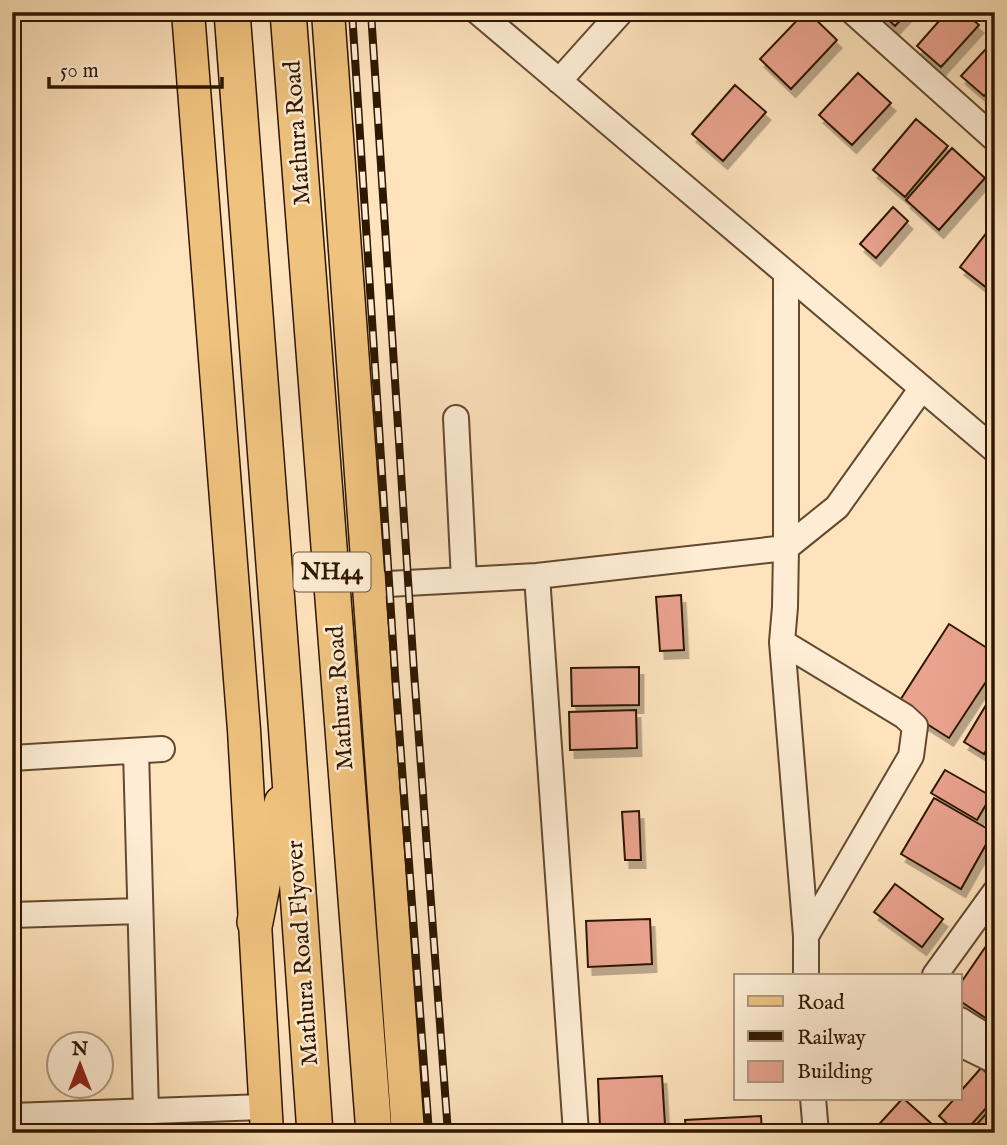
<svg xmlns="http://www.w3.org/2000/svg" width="1007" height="1145" font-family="'IM FELL English',serif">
  <defs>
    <filter id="shadow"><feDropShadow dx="4.5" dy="8" stdDeviation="0" flood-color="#0004"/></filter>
  </defs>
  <rect width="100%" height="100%" fill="#fee3bd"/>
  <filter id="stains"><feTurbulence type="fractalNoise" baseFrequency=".00286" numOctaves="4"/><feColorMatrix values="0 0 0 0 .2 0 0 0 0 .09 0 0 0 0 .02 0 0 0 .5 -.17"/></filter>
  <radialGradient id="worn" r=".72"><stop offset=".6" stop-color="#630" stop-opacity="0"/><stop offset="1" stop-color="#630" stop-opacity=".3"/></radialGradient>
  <path fill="#eaa38f" stroke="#2f1700" stroke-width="2" filter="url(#shadow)" d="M 805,12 L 808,12 L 837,40 L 791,89 L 760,59 Z
    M 880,12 L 908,12 L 895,26 Z
    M 947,12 L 964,12 L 979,25 L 941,67 L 917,46 Z
    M 995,39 L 995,85 L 984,96 L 961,76 Z
    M 858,73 L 891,103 L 852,145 L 819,115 Z
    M 735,85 L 766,112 L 723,161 L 692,134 Z
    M 916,119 L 948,146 L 905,197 L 873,170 Z
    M 952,148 L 985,178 L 939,230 L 906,200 Z
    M 893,207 L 908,221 L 876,258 L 860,244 Z
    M 995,222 L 995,288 L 992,292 L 960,267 Z
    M 681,595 L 684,650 L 660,651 L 656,597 Z
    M 949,624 L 995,653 L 995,668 L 949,738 L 897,705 Z
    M 639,667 L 639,705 L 572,706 L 571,668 Z
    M 995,690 L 995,735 L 984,754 L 964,742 Z
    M 636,710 L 637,748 L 570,750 L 569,712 Z
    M 945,770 L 991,796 L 977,820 L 931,793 Z
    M 934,798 L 993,832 L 961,889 L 901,854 Z
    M 639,811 L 641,860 L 625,860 L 622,812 Z
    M 895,884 L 943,919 L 922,947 L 874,912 Z
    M 650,919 L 652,964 L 588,967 L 586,921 Z
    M 995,933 L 995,1014 L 990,1021 L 960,1001 L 960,984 Z
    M 981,1068 L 995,1080 L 995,1098 L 964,1133 L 957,1133 L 939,1116 L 955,1098 L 960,1098 L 960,1092 Z
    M 662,1076 L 665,1125 L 600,1128 L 598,1079 Z
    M 903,1098 L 934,1126 L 929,1133 L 871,1133 Z
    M 995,1104 L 995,1133 L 969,1133 Z
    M 761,1116 L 762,1133 L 686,1133 L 685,1120 Z"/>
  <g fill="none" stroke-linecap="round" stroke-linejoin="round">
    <defs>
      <path id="minor" d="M 478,12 L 995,450
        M 853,12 L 995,139
        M 559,81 L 621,12
        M 786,273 L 786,548 L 785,607 L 782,642 L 806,936 L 806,975
        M 456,418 L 464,580
        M 537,576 L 576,1133
        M 369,585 L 537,576 L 786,548 L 837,507 L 922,388
        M 782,642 L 904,716 L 915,726 L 911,756 L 806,936
        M 136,751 L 146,1111
        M 12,758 L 162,749
        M 12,915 L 140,911
        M 935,975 L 995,892
        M 960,1020 L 995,1042
        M 960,1044 L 995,1061
        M 813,1098 L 816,1133
        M 12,1116 L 266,1107"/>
      <path id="major" d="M 188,12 L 244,730 L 267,1133
        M 328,12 L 408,1133"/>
      <path id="highway" d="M 232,12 L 286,722 L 315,1133
        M 288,12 L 374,1133
        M 255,922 L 266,865 L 282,803"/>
    </defs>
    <use href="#minor" stroke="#634a2f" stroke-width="28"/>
    <use href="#major" stroke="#2f1700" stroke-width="35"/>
    <use href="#highway" stroke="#2f1700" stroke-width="38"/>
    <use href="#minor" stroke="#feedd4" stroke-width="24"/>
    <use href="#major" stroke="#efc27e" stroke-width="32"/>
    <use href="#highway" stroke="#efc27e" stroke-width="35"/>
    <defs>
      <path id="rail" d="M 352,12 L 395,674 L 429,1133
        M 371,12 L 414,672 L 448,1133"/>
    </defs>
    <use href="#rail" stroke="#2f1700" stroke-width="8"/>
    <use href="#rail" stroke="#feedd4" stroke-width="5" stroke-dasharray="16" stroke-linecap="butt"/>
  </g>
  <g text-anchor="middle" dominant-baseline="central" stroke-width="5" stroke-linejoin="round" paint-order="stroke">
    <rect fill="#feedd4" stroke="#6d5740" stroke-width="2" x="293.5" y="552.5" width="77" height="39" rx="5"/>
    <g font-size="23" font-weight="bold" fill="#2f1700">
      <text x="332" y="572">NH44</text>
    </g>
    <g font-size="24" fill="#2f1700" stroke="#feedd4">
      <text transform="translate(298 133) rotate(-94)">Mathura Road</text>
      <text transform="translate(341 698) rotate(-94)">Mathura Road</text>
      <text transform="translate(303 953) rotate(-94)">Mathura Road Flyover</text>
    </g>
  </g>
  <rect width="1007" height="1145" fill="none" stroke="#fee3bd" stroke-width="42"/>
  <rect x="14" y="14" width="979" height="1117" fill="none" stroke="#2f1700" stroke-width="3.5"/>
  <rect x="21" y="21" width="965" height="1103" fill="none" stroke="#2f1700" stroke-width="2"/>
  <rect x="734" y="974" width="228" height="126" fill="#feedd4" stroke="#ab977f" stroke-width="2"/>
  <rect x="748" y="996" width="35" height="10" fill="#efc27e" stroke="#ab977f" stroke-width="2"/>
  <text x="797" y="1009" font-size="21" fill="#2f1700">Road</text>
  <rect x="748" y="1031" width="35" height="10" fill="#2f1700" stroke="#ab977f" stroke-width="2"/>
  <text x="797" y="1044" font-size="21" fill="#2f1700">Railway</text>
  <rect x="748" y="1061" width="35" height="21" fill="#eaa38f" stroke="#ab977f" stroke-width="2"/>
  <text x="797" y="1078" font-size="21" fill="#2f1700">Building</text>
  <g transform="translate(80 1065)"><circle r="33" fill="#feedd4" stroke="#ab977f" stroke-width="2"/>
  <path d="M0-5L12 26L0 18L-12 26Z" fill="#8f2418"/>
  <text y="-10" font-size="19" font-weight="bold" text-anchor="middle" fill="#2f1700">N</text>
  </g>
  <path d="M49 77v10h173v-10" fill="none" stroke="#2f1700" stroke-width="3.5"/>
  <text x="60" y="77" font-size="21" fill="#2f1700" stroke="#feedd4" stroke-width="5" paint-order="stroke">50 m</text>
  <rect width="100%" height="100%" filter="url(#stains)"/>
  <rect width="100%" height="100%" fill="url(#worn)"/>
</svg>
